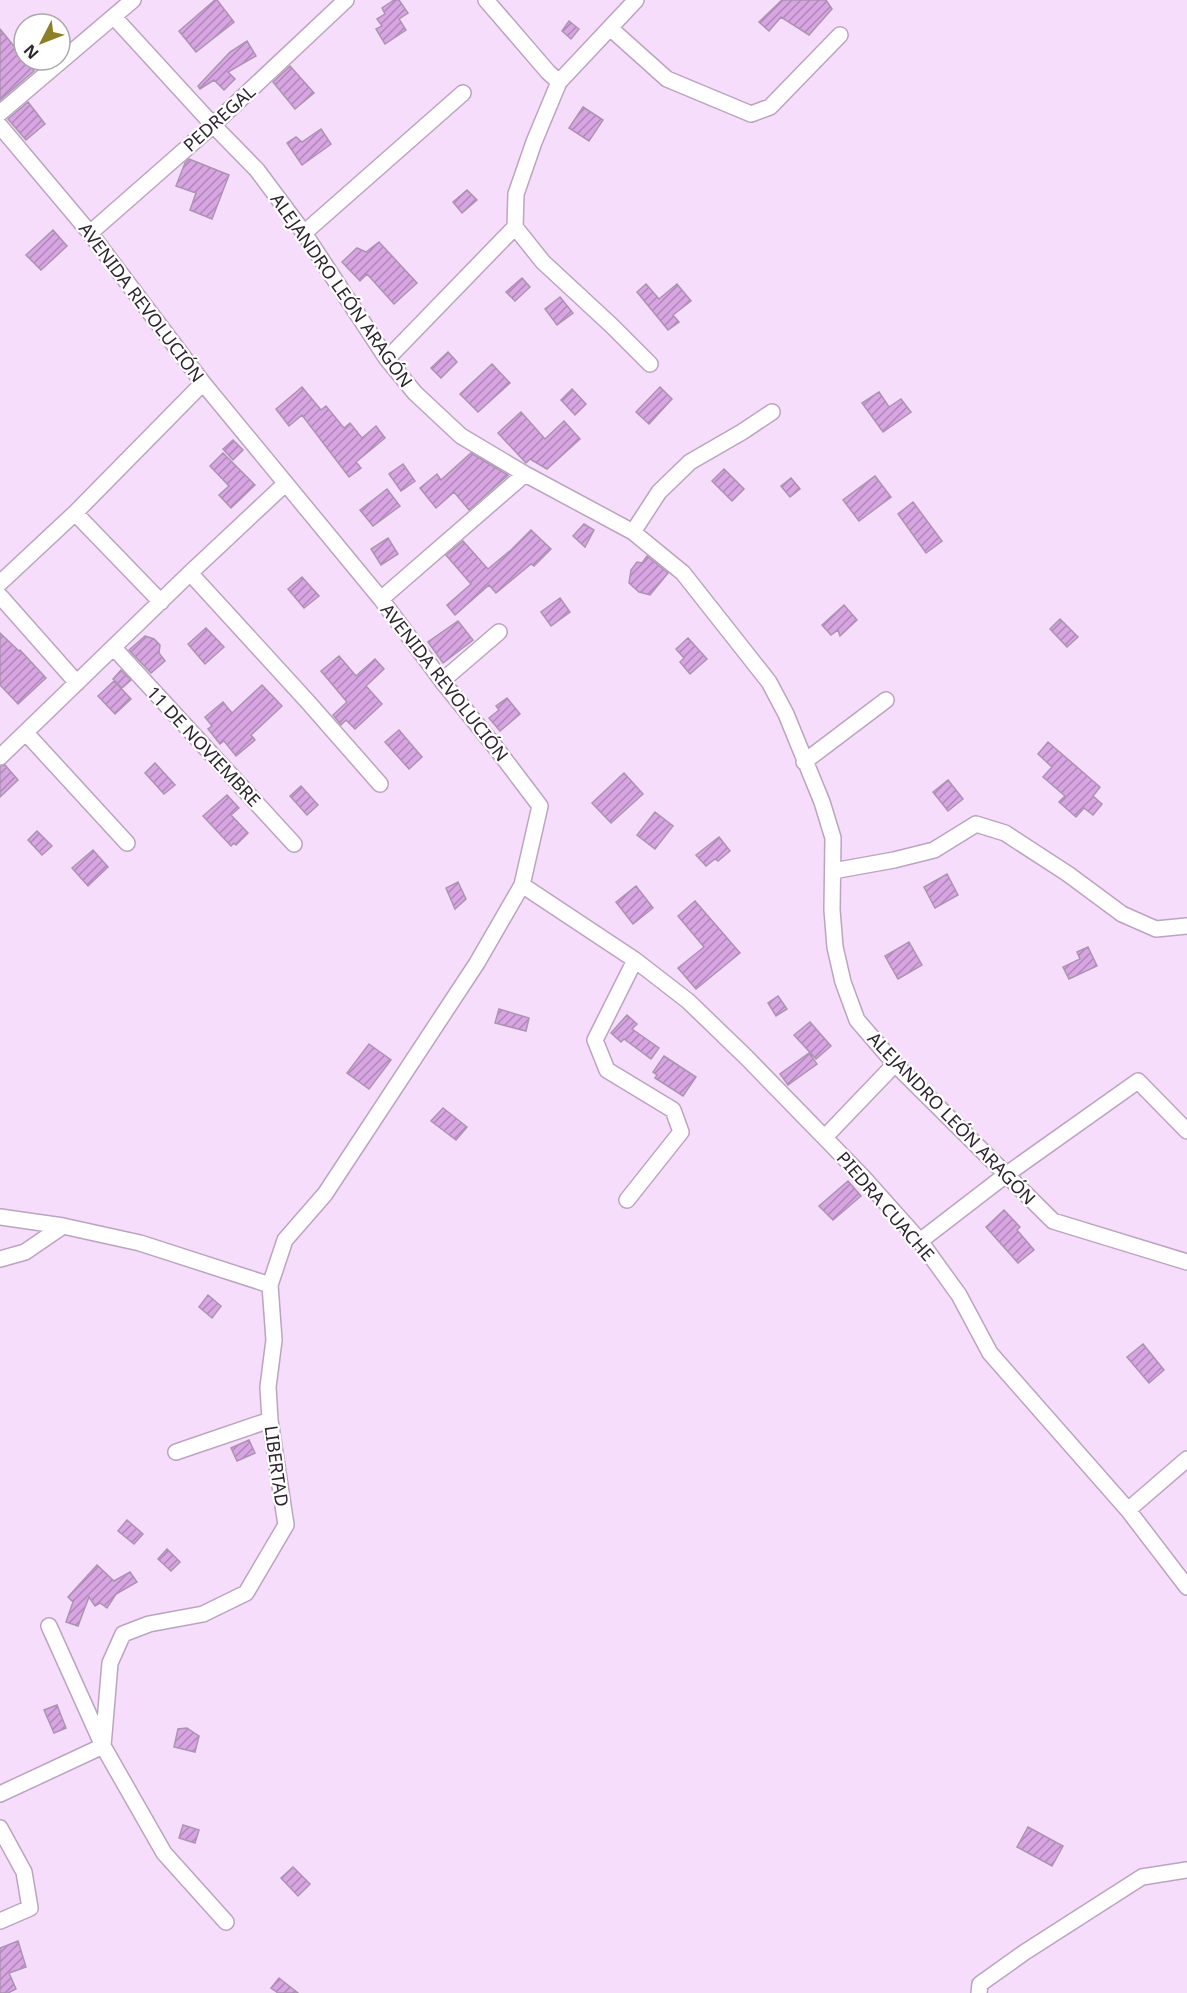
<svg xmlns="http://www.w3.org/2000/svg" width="1187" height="1993" font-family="'Noto Sans',sans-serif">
  <defs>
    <pattern id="building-hatch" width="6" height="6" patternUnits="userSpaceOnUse" patternTransform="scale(1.5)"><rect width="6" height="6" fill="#d8a5e3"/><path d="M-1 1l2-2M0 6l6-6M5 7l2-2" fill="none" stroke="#b086b8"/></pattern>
  </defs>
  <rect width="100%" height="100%" fill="#f5ddfb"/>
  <path fill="url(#building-hatch)" stroke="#ab94b0" stroke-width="1.5" d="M 215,0 L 217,0 L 234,22 L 196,52 L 179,31 Z
    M 394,0 L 399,0 L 408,13 L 399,19 L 406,30 L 385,44 L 376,29 L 382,26 L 377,19 L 385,14 L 382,8 Z
    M 782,0 L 826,0 L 832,9 L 809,35 L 781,17 L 769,31 L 759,22 Z
    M 569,21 L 579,29 L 571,39 L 562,31 Z
    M 0,29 L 34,71 L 0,100 Z
    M 247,41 L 256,56 L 228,72 L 235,79 L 224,90 L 214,80 L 200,89 L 198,86 L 230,52 Z
    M 290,66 L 314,93 L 295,109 L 273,82 Z
    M 28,102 L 45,124 L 26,140 L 8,119 Z
    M 583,107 L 603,120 L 589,141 L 569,128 Z
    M 321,129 L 331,144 L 302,165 L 287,143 L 296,137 L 302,142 Z
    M 189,159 L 229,175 L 212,219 L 190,210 L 196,193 L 176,186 L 185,163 Z
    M 467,190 L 477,200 L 462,213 L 453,202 Z
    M 53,230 L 67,246 L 41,270 L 26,255 Z
    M 379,242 L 417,283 L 394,304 L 367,274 L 360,281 L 342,262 L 357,248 L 366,252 Z
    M 522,278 L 530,287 L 515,301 L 506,292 Z
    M 646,284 L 659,299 L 677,284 L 691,301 L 673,315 L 679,322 L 668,330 L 637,292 Z
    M 560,297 L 573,313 L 557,325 L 545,309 Z
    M 448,352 L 457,362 L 441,378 L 431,368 Z
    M 492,364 L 510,383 L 478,412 L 460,394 Z
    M 302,387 L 321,410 L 326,406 L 344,428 L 350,423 L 362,438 L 376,426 L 385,438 L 356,462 L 361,468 L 349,477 L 302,415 L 289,426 L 276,409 Z
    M 660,387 L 672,399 L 649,424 L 636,412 Z
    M 572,389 L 586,404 L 575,415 L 561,400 Z
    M 879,392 L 889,407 L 901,399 L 911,412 L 883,432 L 862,403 Z
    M 521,412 L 545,439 L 564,421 L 580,439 L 547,469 L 530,459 L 526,463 L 498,433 Z
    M 233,440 L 243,450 L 233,460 L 223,449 Z
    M 223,453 L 255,485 L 231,508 L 219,495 L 229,486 L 210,466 Z
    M 471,453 L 508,475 L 469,510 L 454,492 L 436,508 L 420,488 L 437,474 L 441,480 Z
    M 403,464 L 415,481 L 401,491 L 389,474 Z
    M 724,469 L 744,489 L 732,501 L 712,481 Z
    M 875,476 L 891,497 L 859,521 L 843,500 Z
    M 791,478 L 800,489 L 790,497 L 781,486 Z
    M 387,489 L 400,506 L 373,526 L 360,510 Z
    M 913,502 L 942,541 L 926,553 L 898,514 Z
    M 584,524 L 594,530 L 585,547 L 573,536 Z
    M 531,530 L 551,549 L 534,566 L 531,564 L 496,593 L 489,585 L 455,615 L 447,605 L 471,584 L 446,555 L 463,541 L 488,569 L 511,550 Z
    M 388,538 L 398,554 L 381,565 L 371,549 Z
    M 647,556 L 668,573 L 650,595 L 639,592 L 629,583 L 631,570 L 637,562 L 642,563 Z
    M 302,577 L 319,596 L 304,608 L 288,589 Z
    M 560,598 L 570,612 L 551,626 L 541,612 Z
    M 844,605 L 857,620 L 840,636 L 838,630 L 831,635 L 822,625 Z
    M 1060,619 L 1078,637 L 1067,647 L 1050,629 Z
    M 458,621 L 473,640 L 443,663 L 428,642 Z
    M 206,628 L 224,647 L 205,664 L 188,644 Z
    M 0,633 L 19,651 L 20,650 L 46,678 L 18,704 L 0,685 Z
    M 145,636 L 154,639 L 160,645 L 159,653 L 165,661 L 151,673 L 129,650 Z
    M 688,638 L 707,659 L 690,674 L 680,662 L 684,658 L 676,649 Z
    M 339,656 L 356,676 L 375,659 L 384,669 L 366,686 L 382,704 L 355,729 L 346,720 L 341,725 L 333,715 L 347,702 L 321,671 Z
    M 121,670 L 131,680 L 122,688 L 113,679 Z
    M 114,681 L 131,699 L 115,714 L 98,696 Z
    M 262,685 L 282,706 L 251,735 L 255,740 L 236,756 L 224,741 L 220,744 L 208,729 L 212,726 L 205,717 L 223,702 L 232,713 Z
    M 507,698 L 520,714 L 500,731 L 489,718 L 499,710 L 496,706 Z
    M 399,730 L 422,757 L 409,769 L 385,742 Z
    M 1048,742 L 1100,787 L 1093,796 L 1102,804 L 1093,815 L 1084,808 L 1076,817 L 1059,802 L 1065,796 L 1043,777 L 1052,767 L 1038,754 Z
    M 155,763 L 175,785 L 164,794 L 145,773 Z
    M 5,765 L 18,780 L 0,797 L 0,766 Z
    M 624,773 L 643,794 L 611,823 L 592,803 Z
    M 948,780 L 963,799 L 948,811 L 933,792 Z
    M 301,786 L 318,805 L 307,815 L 290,796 Z
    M 227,795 L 239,808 L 231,815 L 248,833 L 236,845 L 234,843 L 231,846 L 203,816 Z
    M 655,812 L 673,826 L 655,849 L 637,835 Z
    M 37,831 L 52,846 L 42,855 L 28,840 Z
    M 719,837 L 730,851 L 718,861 L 715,859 L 706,866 L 696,855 Z
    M 93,850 L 108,867 L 88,886 L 72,868 Z
    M 947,874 L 958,895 L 935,908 L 924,887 Z
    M 458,882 L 466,899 L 455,909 L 446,888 Z
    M 636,886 L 653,908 L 633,924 L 616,902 Z
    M 695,901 L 740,953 L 696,989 L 678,968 L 704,947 L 678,916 Z
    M 909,942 L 922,965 L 898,979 L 885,956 Z
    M 1088,947 L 1097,966 L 1069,979 L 1063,967 L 1080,959 L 1077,952 Z
    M 778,996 L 787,1009 L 776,1016 L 768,1003 Z
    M 499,1009 L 529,1018 L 526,1031 L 495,1023 Z
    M 627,1015 L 637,1024 L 632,1029 L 659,1048 L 651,1059 L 624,1039 L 621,1042 L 611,1033 Z
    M 810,1022 L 831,1046 L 816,1059 L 794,1035 Z
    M 369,1044 L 391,1060 L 369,1089 L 347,1073 Z
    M 809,1053 L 817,1064 L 788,1085 L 780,1074 Z
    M 664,1056 L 696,1077 L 683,1096 L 655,1078 L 657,1075 L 653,1072 Z
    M 443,1108 L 467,1127 L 456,1140 L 431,1121 Z
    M 848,1181 L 861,1196 L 833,1220 L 819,1206 Z
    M 1004,1210 L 1020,1227 L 1017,1230 L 1034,1250 L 1018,1263 L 986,1227 Z
    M 208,1295 L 221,1306 L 212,1318 L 199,1307 Z
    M 1143,1344 L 1164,1370 L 1149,1383 L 1127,1357 Z
    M 249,1440 L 255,1453 L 237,1461 L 231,1448 Z
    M 127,1520 L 143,1534 L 134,1544 L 118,1531 Z
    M 167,1549 L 180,1562 L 171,1571 L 158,1559 Z
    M 97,1565 L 114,1581 L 130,1572 L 137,1582 L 116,1594 L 107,1608 L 100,1603 L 95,1606 L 89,1597 L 78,1626 L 66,1622 L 73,1602 L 68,1597 Z
    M 57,1705 L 66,1728 L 54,1733 L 44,1710 Z
    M 187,1728 L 199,1736 L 195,1752 L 174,1747 L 178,1729 Z
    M 183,1825 L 199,1830 L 195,1843 L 179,1838 Z
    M 1028,1827 L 1063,1846 L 1052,1866 L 1017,1847 Z
    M 293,1867 L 310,1884 L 298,1896 L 281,1878 Z
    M 18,1941 L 26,1967 L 9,1973 L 16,1989 L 8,1993 L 0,1993 L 0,1948 Z
    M 279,1978 L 298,1993 L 278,1993 L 271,1988 Z"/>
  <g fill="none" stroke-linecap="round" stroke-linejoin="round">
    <defs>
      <path id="street" d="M 486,0 L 548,72 L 559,82
        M 114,17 L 213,125 L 257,170 L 304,233 L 387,359 L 415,393 L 461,436 L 525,474 L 633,532 L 683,573 L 769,682 L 786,714 L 822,802 L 833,838 L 832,910 L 835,947 L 843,982 L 857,1020 L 895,1064 L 1053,1221 L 1187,1262
        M 610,28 L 667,79 L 751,114 L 770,107 L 840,35
        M 0,113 L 133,0
        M 0,126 L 90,233 L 203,383 L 381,599 L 442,681 L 496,748 L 540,806 L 522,885 L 477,963 L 325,1194 L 285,1240 L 270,1285 L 274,1340 L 268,1387 L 270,1420 L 286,1525 L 246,1593 L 203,1614 L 149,1624 L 123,1634 L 110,1663 L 103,1746 L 0,1794
        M 515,227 L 543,262 L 611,325 L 650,364
        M 90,233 L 213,125 L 346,0
        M 304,233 L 463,93
        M 387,359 L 515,227 L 516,194 L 534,142 L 559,82 L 636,0
        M 75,513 L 161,602
        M 633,532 L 659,492 L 690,462 L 742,432 L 772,412
        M 190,573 L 308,702 L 380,784
        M 0,583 L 75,513 L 203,383
        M 0,596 L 77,683
        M 381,599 L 525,474
        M 114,648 L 294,844
        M 442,681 L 499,632
        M 26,733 L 127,843
        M 0,757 L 190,573 L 285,484
        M 804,762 L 886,700
        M 833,871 L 894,860 L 934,850 L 976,824 L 1005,833 L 1068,874 L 1122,914 L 1156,929 L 1187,926
        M 522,885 L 635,960 L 688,1001 L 746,1057 L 862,1176 L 920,1241 L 959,1295 L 990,1353 L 1128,1510 L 1187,1587
        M 825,1137 L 895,1064
        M 627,1200 L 681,1132 L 673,1110 L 607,1070 L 595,1040 L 635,960
        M 0,1217 L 63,1226 L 140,1243 L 270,1285
        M 920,1241 L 1007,1174 L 1138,1081 L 1187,1131
        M 0,1259 L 25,1252 L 63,1226
        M 176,1452 L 270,1420
        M 1128,1510 L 1187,1459
        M 49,1626 L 103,1746 L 164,1853 L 226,1922
        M 0,1828 L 24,1872 L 30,1908 L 0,1921
        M 979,1993 L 980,1984 L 1025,1952 L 1142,1877 L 1187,1870"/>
    </defs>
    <use href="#street" stroke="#bca4c1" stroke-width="18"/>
    <use href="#street" stroke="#fff" stroke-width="15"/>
  </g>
  <g text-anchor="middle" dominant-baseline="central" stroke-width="4.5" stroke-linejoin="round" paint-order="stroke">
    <g font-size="18" fill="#2d242f" stroke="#fff">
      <text transform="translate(219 118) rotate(-42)">PEDREGAL</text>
      <text transform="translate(342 290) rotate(55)">ALEJANDRO LEÓN ARAGÓN</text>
      <text transform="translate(142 302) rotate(53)">AVENIDA REVOLUCIÓN</text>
      <text transform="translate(445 682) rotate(52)">AVENIDA REVOLUCIÓN</text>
      <text transform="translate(204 746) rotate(47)">11 DE NOVIEMBRE</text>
      <text transform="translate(952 1118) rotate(46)">ALEJANDRO LEÓN ARAGÓN</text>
      <text transform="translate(886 1206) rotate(49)">PIEDRA CUACHE</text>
      <text transform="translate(277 1466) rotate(82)">LIBERTAD</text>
    </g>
  </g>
  <g transform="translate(42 42) rotate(228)"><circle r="28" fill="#ffffff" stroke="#aba7ac" stroke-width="1.5"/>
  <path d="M0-4.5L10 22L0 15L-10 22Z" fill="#8c7f26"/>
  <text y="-9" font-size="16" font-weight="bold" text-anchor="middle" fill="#2d242f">N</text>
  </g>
</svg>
